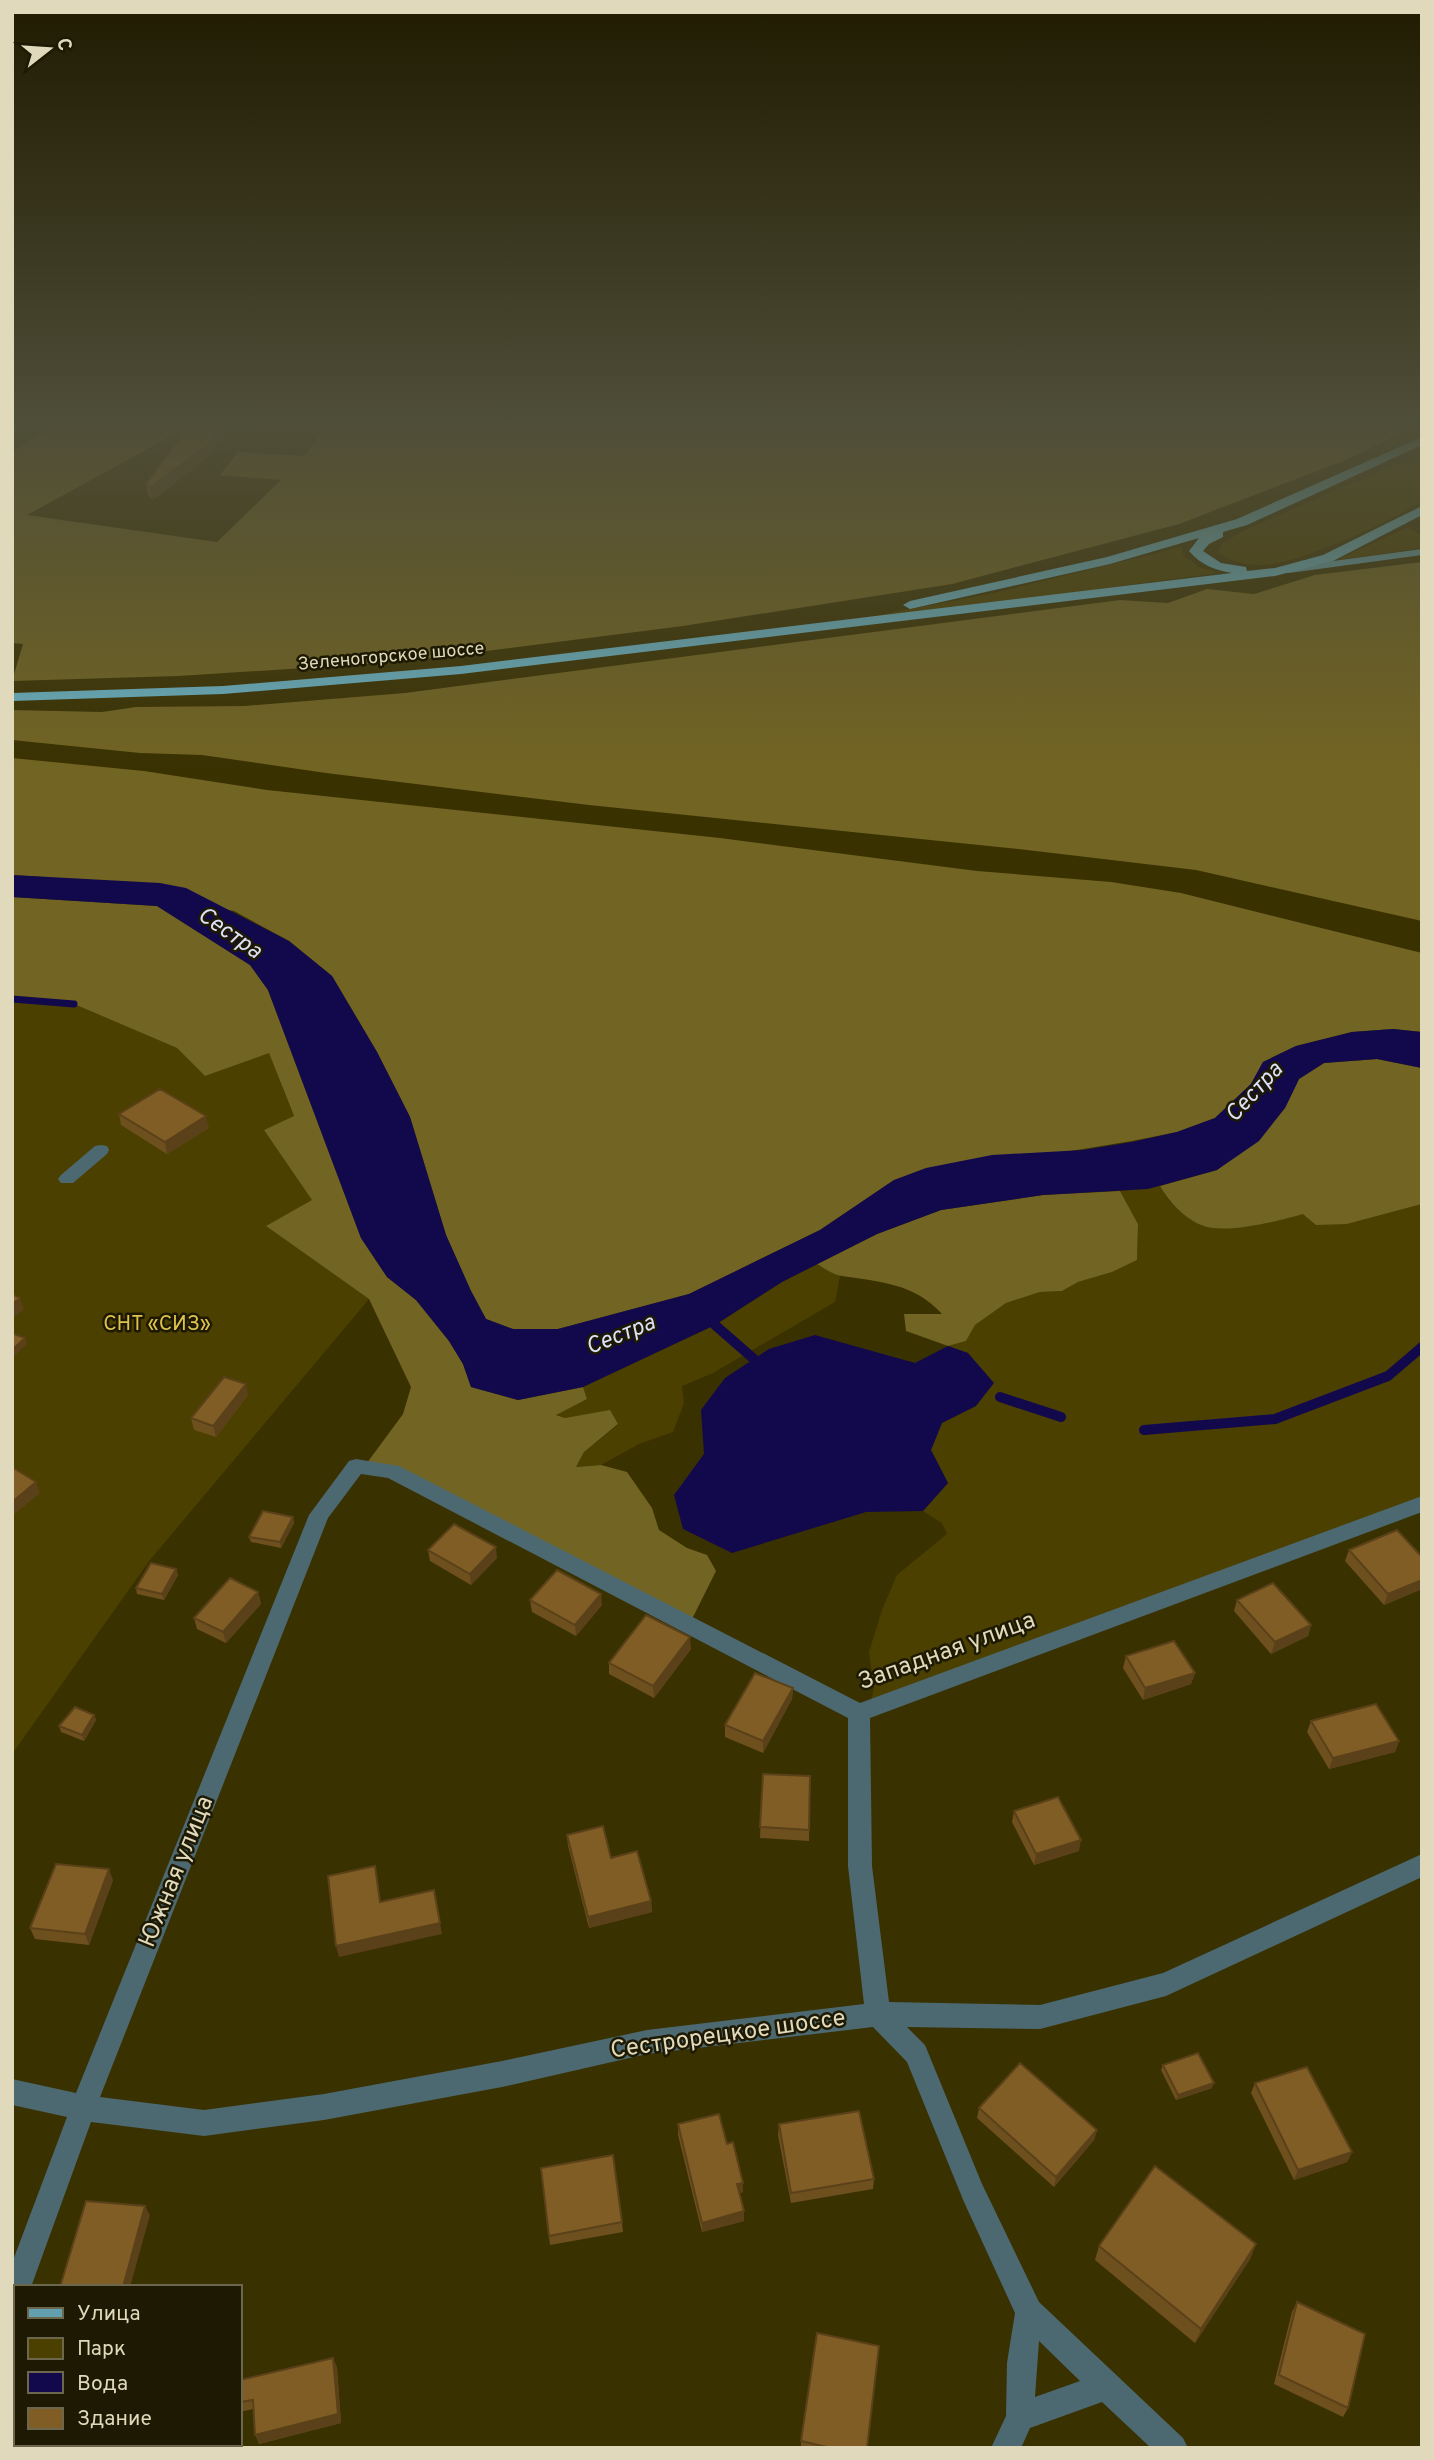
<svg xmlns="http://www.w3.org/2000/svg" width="1434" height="2460" font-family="Overpass,sans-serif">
  <rect width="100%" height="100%" fill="#3a3101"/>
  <path fill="#4c4000" d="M 1422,461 L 1422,501 C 1389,522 1297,566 1259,565 C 1243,565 1231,561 1218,553 L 1222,544 L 1245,530 L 1390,467 Z
    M 1409,527 L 1422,537 L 1422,548 L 1336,560 Z
    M 1182,547 L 1183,555 L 1199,567 L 1218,573 L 828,625 L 994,593 Z
    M 12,999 L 74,1004 L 177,1048 L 205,1076 L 269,1052 L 294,1117 L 264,1130 L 313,1200 L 266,1226 L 369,1299 L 150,1560 L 12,1754 Z
    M 1160,1186 L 1170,1202 L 1233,1227 L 1268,1223 L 1303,1214 L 1347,1224 L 1422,1204 L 1422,1504 L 869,1710 L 874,1688 L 869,1652 L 882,1610 L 897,1575 L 947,1534 L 942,1523 L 923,1511 L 948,1483 L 931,1450 L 942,1423 L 976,1406 L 968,1353 L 948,1346 L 966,1341 L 975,1325 L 1006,1303 L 1040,1292 L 1062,1291 L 1078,1282 L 1112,1272 L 1137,1260 L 1138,1224 L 1120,1191 Z
    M 817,1264 L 840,1276 L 835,1302 L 713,1373 L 682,1386 L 684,1403 L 673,1432 L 639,1444 L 601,1465 L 576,1467 L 584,1452 L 618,1425 L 610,1411 L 565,1418 L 555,1414 L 587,1399 L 583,1387 L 715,1325 L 782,1282 Z"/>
  <path fill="#726422" d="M 55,426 L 179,426 L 164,440 L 27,515 L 217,542 L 281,480 L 220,475 L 238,452 L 304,456 L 327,426 L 1415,426 L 1348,459 L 1179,524 L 952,584 L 683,626 L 399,662 L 178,676 L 12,681 L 23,644 L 12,643 L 12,452 Z
    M 1422,562 L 1422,921 L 1196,870 L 1027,850 L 589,805 L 326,773 L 202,755 L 140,753 L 12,740 L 12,710 L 102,712 L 136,707 L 245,706 L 405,693 L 1120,600 L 1168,603 L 1207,589 L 1254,594 L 1315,575 Z
    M 12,758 L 144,771 L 267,790 L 720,838 L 977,871 L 1111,882 L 1181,893 L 1422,953 L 1422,1032 L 1393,1029 L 1352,1032 L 1296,1046 L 1263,1062 L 1251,1084 L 1215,1118 L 1177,1132 L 1132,1141 L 894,1180 L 820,1230 L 689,1294 L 558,1329 L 513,1329 L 486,1319 L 471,1291 L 446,1235 L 410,1117 L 377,1052 L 332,976 L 289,941 L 234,911 L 45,877 L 12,875 Z
    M 12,897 L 157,906 L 250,965 L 268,990 L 361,1238 L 387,1277 L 416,1300 L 449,1341 L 463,1364 L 471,1387 L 518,1400 L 583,1387 L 587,1399 L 556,1415 L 565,1418 L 610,1410 L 618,1424 L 584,1452 L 576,1467 L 601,1465 L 627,1472 L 652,1508 L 659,1530 L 687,1548 L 707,1555 L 716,1571 L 689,1625 L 392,1471 L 364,1467 L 403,1414 L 411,1387 L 369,1299 L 266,1226 L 312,1200 L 264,1130 L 294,1116 L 269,1053 L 205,1076 L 177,1048 L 74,1004 L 12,999 Z
    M 1377,1059 L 1422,1068 L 1422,1204 L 1347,1224 L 1316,1225 L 1303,1214 C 1279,1221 1228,1234 1204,1226 C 1186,1220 1169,1202 1160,1186 L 1217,1170 L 1285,1108 L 1299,1079 L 1324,1063 Z
    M 1120,1191 L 1138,1224 L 1137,1260 L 1112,1272 L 1078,1282 L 1062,1291 L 1040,1292 L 1006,1303 L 975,1325 L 966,1341 L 948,1346 L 906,1331 L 904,1314 L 942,1314 C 914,1283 880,1282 842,1276 C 833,1275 824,1268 817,1264 L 877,1234 L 941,1210 L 1043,1195 Z"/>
  <path fill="#12094d" d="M 12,875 L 160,883 L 186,888 L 289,941 L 332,976 L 377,1052 L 410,1117 L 446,1235 L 471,1291 L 486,1319 L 513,1329 L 558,1329 L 689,1294 L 820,1230 L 894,1180 L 926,1168 L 992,1155 L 1083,1150 L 1132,1142 L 1177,1132 L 1215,1118 L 1251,1084 L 1263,1062 L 1296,1046 L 1352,1032 L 1393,1029 L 1422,1032 L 1422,1068 L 1377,1059 L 1324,1063 L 1299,1079 L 1285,1108 L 1259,1141 L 1217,1170 L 1148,1189 L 1043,1195 L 941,1210 L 877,1234 L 782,1282 L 715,1325 L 583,1387 L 518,1400 L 471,1387 L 463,1364 L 449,1341 L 416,1300 L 387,1277 L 361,1238 L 268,990 L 250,965 L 157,906 L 12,897 Z
    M 815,1335 L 915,1363 L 948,1346 L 968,1353 L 994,1383 L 976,1406 L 942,1423 L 931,1450 L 948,1483 L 923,1511 L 866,1512 L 732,1553 L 683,1529 L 674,1495 L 704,1454 L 701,1410 L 725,1378 L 769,1349 Z"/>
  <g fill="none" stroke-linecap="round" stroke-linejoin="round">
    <path stroke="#12094d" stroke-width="7" d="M 12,999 L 74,1004"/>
    <path stroke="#12094d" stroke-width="10" d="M 715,1325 L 754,1359
      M 1000,1397 L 1061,1417
      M 1144,1430 L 1275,1419 L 1388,1376 L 1422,1347"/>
    <path fill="#4c6971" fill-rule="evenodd" d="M 101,1145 L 107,1146 L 109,1150 L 107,1154 L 73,1183 L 61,1183 L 58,1179 L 61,1175 L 95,1146 Z
      M 356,1459 L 399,1466 L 860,1703 L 1422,1496 L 1422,1512 L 870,1718 L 872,1866 L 889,2002 L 1040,2005 L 1163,1973 L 1422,1854 L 1422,1877 L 1166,1996 L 1040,2029 L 907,2027 L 925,2045 L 982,2184 L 1039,2302 L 1183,2438 L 1188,2448 L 1151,2448 L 1102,2402 L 1030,2428 L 1021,2448 L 991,2448 L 1006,2416 L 1007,2363 L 1015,2313 L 964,2202 L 907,2062 L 873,2027 L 647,2054 L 502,2087 L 324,2120 L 204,2136 L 91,2122 L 31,2287 L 16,2287 L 16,2300 L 12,2299 L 12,2263 L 67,2117 L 12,2105 L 12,2079 L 76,2093 L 309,1515 L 349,1461 ZM 361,1474 L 388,1478 L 848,1718 L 848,1866 L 864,2004 L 647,2030 L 502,2061 L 324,2094 L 204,2110 L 100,2097 L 328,1518 ZM 1039,2341 L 1080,2381 L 1035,2397 Z"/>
    <path fill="#62a0b0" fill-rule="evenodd" d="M 16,426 L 27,426 L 12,435 L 12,428 Z
      M 1422,549 L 1422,555 L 1289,573 L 1283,570 L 1289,567 Z"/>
    <path fill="#6ab5c9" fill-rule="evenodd" d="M 1422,437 L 1422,445 L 1247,525 L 1223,532 L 1223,537 L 1209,544 L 1203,551 L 1221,563 L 1246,567 L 1247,571 L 1275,568 L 1323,555 L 1422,506 L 1422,515 L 1333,561 L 1275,576 L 461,674 L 223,694 L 12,701 L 12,693 L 223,686 L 461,666 L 1232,573 C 1215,570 1201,565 1189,551 L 1199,538 L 1110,564 L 910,609 L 903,605 L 910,601 L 1107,557 L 1237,519 Z"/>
  </g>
  <path fill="#6e501f" d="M 211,455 L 153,500 L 148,495 L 146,484 Z
    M 119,1114 L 209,1128 L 167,1154 L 121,1125 Z
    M 248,1395 L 216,1437 L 194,1430 L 191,1418 Z
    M 293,1517 L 294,1523 L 281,1548 L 251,1542 L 249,1537 Z
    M 428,1550 L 497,1558 L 471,1585 L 430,1561 Z
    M 1349,1550 L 1422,1557 L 1422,1589 L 1384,1605 L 1345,1561 Z
    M 176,1569 L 178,1575 L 164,1600 L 137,1594 L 136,1588 Z
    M 258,1592 L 261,1604 L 226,1643 L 197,1629 L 194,1618 Z
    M 530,1600 L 602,1605 L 576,1636 L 532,1612 Z
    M 1237,1600 L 1311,1625 L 1308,1636 L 1271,1654 L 1234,1611 Z
    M 691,1649 L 654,1698 L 609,1674 L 609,1663 Z
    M 1126,1656 L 1195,1673 L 1191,1684 L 1143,1700 L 1123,1668 Z
    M 793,1688 L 792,1699 L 763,1753 L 725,1737 L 725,1725 Z
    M 94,1715 L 96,1720 L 84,1741 L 61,1732 L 59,1726 Z
    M 1311,1721 L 1399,1741 L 1395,1752 L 1329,1769 L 1307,1732 Z
    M 763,1774 L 810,1776 L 809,1841 L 760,1838 Z
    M 1014,1811 L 1079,1851 L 1034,1865 L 1012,1822 Z
    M 567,1835 L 611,1858 L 651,1901 L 652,1912 L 589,1928 L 568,1846 Z
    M 113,1880 L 89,1945 L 35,1939 L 30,1928 Z
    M 1163,2065 L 1212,2088 L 1176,2100 L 1161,2070 Z
    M 1255,2083 L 1352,2152 L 1347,2162 L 1294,2180 L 1251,2093 Z
    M 979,2108 L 1097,2130 L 1094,2140 L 1054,2187 L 977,2118 Z
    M 678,2124 L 743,2192 L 739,2193 L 744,2211 L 744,2221 L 702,2232 L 678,2135 Z
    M 779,2124 L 874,2179 L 873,2189 L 791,2203 L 778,2135 Z
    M 541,2168 L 622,2222 L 623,2232 L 550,2245 Z
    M 1256,2244 L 1250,2259 L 1195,2343 L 1095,2260 L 1099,2246 Z
    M 1297,2302 L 1348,2408 L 1343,2417 L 1274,2384 L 1292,2312 Z
    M 240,2313 L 243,2380 L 337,2367 L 341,2423 L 259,2444 L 253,2409 L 240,2412 Z
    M 801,2441 L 867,2448 L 801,2448 Z"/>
  <path fill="#5a4119" d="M 221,426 L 231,426 L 211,455 L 153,500 L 150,488 Z
    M 206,1116 L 209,1128 L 167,1154 L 165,1142 Z
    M 20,1298 L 24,1309 L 12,1319 L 12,1304 Z
    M 25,1338 L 27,1344 L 12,1358 L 12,1350 Z
    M 246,1384 L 248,1395 L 216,1437 L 213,1426 Z
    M 36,1482 L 40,1493 L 12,1516 L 12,1502 Z
    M 293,1517 L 294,1523 L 281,1548 L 280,1542 Z
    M 496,1547 L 497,1558 L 471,1585 L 470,1574 Z
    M 176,1569 L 178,1575 L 164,1600 L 162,1594 Z
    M 1422,1580 L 1422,1589 L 1384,1605 L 1388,1594 Z
    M 258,1592 L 261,1604 L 226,1643 L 223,1632 Z
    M 601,1594 L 602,1605 L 576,1636 L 575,1625 Z
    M 1311,1625 L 1308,1636 L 1271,1654 L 1275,1642 Z
    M 690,1637 L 691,1649 L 654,1698 L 653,1686 Z
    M 1195,1673 L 1191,1684 L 1143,1700 L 1145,1688 Z
    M 793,1688 L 792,1699 L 763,1753 L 763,1741 Z
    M 94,1715 L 96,1720 L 84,1741 L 82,1735 Z
    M 1399,1741 L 1395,1752 L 1329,1769 L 1333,1758 Z
    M 1081,1840 L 1079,1851 L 1034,1865 L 1036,1854 Z
    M 109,1869 L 113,1880 L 89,1945 L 85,1934 Z
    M 434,1890 L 442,1934 L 339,1957 L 336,1946 Z
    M 651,1901 L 652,1912 L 589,1928 L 588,1917 Z
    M 1214,2083 L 1212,2088 L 1176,2100 L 1178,2095 Z
    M 1097,2130 L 1094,2140 L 1054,2187 L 1056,2177 Z
    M 1352,2152 L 1347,2162 L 1294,2180 L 1298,2170 Z
    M 743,2183 L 743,2192 L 737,2194 L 737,2184 Z
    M 145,2206 L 150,2215 L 130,2287 L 123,2287 Z
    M 744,2211 L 744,2221 L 702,2232 L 702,2223 Z
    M 1256,2244 L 1250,2259 L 1195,2343 L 1201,2329 Z
    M 240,2313 L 241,2315 L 243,2389 L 240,2382 Z
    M 333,2358 L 337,2367 L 341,2423 L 259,2444 L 255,2435 Z"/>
  <path fill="#805d24" stroke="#5a4119" stroke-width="2" d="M 189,426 L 221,426 L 209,444 L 150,488 L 146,484 Z
    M 160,1089 L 206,1116 L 165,1142 L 119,1114 Z
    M 12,1294 L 20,1298 L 12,1304 Z
    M 12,1333 L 25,1338 L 12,1350 Z
    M 224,1377 L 246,1384 L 213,1426 L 191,1418 Z
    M 12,1467 L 36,1482 L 12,1502 Z
    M 263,1511 L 293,1517 L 280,1542 L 249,1537 Z
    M 454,1524 L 496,1547 L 470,1574 L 428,1550 Z
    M 1397,1530 L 1422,1557 L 1422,1580 L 1388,1594 L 1349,1550 Z
    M 151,1563 L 176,1569 L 162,1594 L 136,1588 Z
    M 557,1570 L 601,1594 L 575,1625 L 530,1600 Z
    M 230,1578 L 258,1592 L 223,1632 L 194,1618 Z
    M 1273,1583 L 1311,1625 L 1275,1642 L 1237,1600 Z
    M 646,1615 L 690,1637 L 653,1686 L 609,1663 Z
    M 1174,1641 L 1195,1673 L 1145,1688 L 1126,1656 Z
    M 755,1673 L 793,1688 L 763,1741 L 725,1725 Z
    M 1376,1704 L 1399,1741 L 1333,1758 L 1311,1721 Z
    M 75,1707 L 94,1715 L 82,1735 L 59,1726 Z
    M 763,1774 L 810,1776 L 809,1830 L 760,1827 Z
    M 1058,1797 L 1081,1840 L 1036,1854 L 1014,1811 Z
    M 603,1826 L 611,1858 L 637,1851 L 651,1901 L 588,1917 L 567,1835 Z
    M 56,1864 L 109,1869 L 85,1934 L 30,1928 Z
    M 375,1866 L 380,1902 L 434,1890 L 440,1923 L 336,1946 L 328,1876 Z
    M 1198,2053 L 1214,2083 L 1178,2095 L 1163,2065 Z
    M 1020,2063 L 1097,2130 L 1056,2177 L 979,2108 Z
    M 1307,2067 L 1352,2152 L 1298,2170 L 1255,2083 Z
    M 859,2111 L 874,2179 L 791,2193 L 779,2124 Z
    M 719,2114 L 727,2144 L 733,2142 L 743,2183 L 737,2184 L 744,2211 L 702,2223 L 678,2124 Z
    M 613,2155 L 622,2222 L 549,2236 L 541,2168 Z
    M 1155,2166 L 1256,2244 L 1201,2329 L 1099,2246 Z
    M 86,2201 L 145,2206 L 123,2287 L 60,2287 Z
    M 1297,2302 L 1365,2334 L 1348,2408 L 1279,2375 Z
    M 817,2333 L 879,2346 L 867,2448 L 831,2448 L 801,2441 Z
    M 333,2358 L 338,2414 L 255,2435 L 253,2400 L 240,2402 L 240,2380 Z"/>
  <linearGradient id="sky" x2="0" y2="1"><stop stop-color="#201b01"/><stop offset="0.55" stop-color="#4f4e38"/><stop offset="1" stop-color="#4f4e38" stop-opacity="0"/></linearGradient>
  <rect width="1434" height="770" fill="url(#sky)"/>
  <g text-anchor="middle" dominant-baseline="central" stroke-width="5" stroke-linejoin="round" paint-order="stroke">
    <g font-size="18" fill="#e0d9bc" stroke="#1e1902">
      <text transform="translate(391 657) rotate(-5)">Зеленогорское шоссе</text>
    </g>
    <g font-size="21" fill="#dec44d" stroke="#1e1902">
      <text x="157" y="1324">СНТ «СИЗ»</text>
    </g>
    <g font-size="23" font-style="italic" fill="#dde2fb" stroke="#1e1902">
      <text transform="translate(229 934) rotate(35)">Сестра</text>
      <text transform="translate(1255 1093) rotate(-47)">Сестра</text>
      <text transform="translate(621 1336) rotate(-22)">Сестра</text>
    </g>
    <g font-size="24" fill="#e0d9bc" stroke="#1e1902">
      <text transform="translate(947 1652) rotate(-20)">Западная улица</text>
      <text transform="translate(177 1872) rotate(-68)">Южная улица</text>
      <text transform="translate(728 2035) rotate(-8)">Сестрорецкое шоссе</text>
    </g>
  </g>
  <rect width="1434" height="2460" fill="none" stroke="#e0d9bc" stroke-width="28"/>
  <rect x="14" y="2285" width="228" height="161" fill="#1e1902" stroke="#6c664c" stroke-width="2"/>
  <rect x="28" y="2308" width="35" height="10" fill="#62a0b0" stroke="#6c664c" stroke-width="2"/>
  <text x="77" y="2320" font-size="21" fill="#e0d9bc">Улица</text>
  <rect x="28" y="2338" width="35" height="21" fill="#4c4000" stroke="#6c664c" stroke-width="2"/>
  <text x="77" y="2355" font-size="21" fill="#e0d9bc">Парк</text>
  <rect x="28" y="2372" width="35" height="21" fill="#12094d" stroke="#6c664c" stroke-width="2"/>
  <text x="77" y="2390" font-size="21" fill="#e0d9bc">Вода</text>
  <rect x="28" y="2408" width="35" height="21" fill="#805d24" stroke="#6c664c" stroke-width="2"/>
  <text x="77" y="2425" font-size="21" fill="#e0d9bc">Здание</text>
  <g transform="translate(49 49) rotate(73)" stroke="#1e1902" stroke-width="5" paint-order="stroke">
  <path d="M0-5L12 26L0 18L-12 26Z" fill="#e0d9bc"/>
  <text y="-10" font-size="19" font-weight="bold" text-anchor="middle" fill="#e0d9bc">С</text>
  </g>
</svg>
